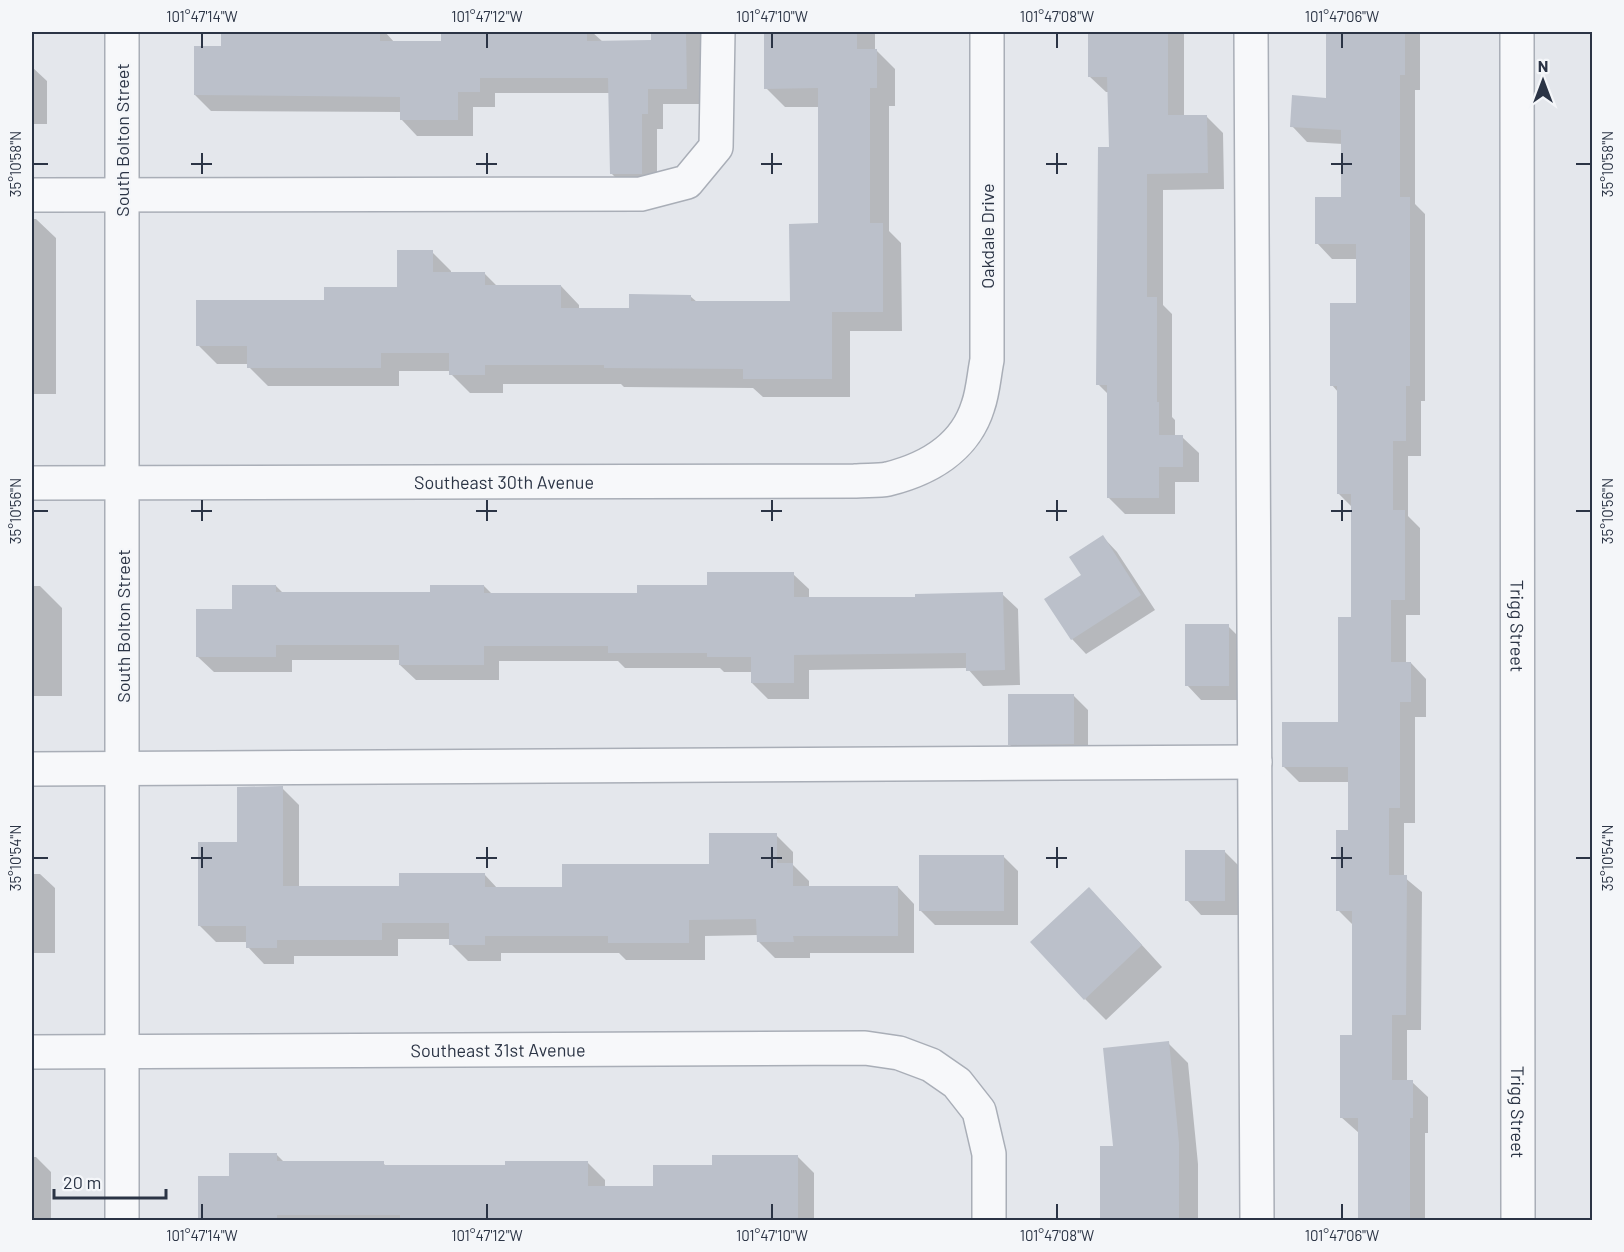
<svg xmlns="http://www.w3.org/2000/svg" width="1624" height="1252" font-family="Barlow,sans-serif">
  <rect width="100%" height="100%" fill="#e4e7ec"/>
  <path fill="#0003" d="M 223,32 L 385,32 L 395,43 L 443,43 L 443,32 L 592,32 L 603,42 L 652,41 L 652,32 L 698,32 L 701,35 L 702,104 L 663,104 L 663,129 L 657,129 L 657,189 L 627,189 L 611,173 L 610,93 L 495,93 L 495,107 L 473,107 L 473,136 L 417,136 L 402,120 L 402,112 L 211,111 L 195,95 L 223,48 Z
    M 765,32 L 875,32 L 875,49 L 895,69 L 895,106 L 889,106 L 889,231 L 901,243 L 902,331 L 850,331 L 850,397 L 763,397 L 753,388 L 624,387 L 621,384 L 503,384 L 503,393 L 470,393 L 451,374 L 451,371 L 399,371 L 399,386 L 268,386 L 249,367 L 249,364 L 217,364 L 198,345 L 326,301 L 399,289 L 432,252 L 451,271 L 451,274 L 485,274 L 497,286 L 561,286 L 579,305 L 579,309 L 631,309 L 690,296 L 697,302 L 791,302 L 820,225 L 820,107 L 785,107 L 766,88 Z
    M 1089,32 L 1184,32 L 1184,117 L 1206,116 L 1223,133 L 1224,189 L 1163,190 L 1163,305 L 1172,314 L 1172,417 L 1175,420 L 1175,437 L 1182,437 L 1199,453 L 1199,482 L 1175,482 L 1175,514 L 1125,514 L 1109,498 L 1109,395 L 1098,384 L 1110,149 L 1109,92 L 1106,92 L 1089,76 Z
    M 1328,32 L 1420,32 L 1420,90 L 1415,90 L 1415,204 L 1425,214 L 1425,401 L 1421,401 L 1421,456 L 1408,456 L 1408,516 L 1420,528 L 1420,615 L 1406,615 L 1406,663 L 1411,663 L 1426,679 L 1426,717 L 1415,717 L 1415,823 L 1404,823 L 1404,877 L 1422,892 L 1421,1030 L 1407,1030 L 1407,1082 L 1412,1082 L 1428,1097 L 1428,1133 L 1425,1133 L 1425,1220 L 1359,1220 L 1359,1133 L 1341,1117 L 1354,1037 L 1354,926 L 1338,910 L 1350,832 L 1350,782 L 1299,782 L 1283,766 L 1340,723 L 1352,619 L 1352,507 L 1338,493 L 1338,392 L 1332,385 L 1358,305 L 1358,259 L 1332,259 L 1317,243 L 1343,198 L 1343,144 L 1307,142 L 1292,126 L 1328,99 Z
    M 32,67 L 47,81 L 47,124 L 32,124 Z
    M 32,219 L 36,219 L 56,238 L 56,394 L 32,394 Z
    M 1103,537 L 1117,552 L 1155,610 L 1086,654 L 1072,639 L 1083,576 Z
    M 793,574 L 809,589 L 809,599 L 917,599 L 1002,594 L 1018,609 L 1020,685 L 983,686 L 967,668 L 809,670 L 809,699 L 768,699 L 752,683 L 752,672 L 724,672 L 720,668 L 625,668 L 618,661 L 499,661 L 499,680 L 416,680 L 400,665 L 400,660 L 292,660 L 292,672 L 214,672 L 198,657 L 234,611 L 276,586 L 283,593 L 432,593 L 484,586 L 492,594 L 638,594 Z
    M 32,586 L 40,586 L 62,608 L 62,696 L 32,696 Z
    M 1228,626 L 1242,640 L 1242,700 L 1201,700 L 1187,685 Z
    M 1074,696 L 1088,710 L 1088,758 L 1024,758 L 1009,744 Z
    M 282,788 L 299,805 L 299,887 L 400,887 L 485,875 L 498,889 L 564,889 L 711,865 L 776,835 L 793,852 L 793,865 L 809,881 L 809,887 L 898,887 L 914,904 L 914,953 L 810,953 L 810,958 L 775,958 L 758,941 L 758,935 L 705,936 L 705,960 L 626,960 L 619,953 L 501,953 L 501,961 L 468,961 L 451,944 L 451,939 L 398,939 L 398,956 L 294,956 L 294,964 L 264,964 L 248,947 L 248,942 L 216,942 L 199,925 L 239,844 Z
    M 1225,852 L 1239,866 L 1239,915 L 1201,915 L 1187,900 Z
    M 1003,856 L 1018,871 L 1018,925 L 935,925 L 920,910 Z
    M 32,874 L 40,874 L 55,888 L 55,953 L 32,953 Z
    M 1110,910 L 1162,967 L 1106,1020 L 1085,999 Z
    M 1168,1043 L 1188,1063 L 1198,1164 L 1198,1220 L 1101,1220 L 1115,1147 Z
    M 277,1155 L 285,1163 L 383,1163 L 387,1167 L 506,1167 L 588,1163 L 605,1180 L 605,1187 L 654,1187 L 714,1167 L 797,1156 L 814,1173 L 814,1220 L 199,1220 L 231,1178 Z
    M 32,1157 L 36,1157 L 51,1172 L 51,1220 L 32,1220 Z"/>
  <path fill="#bbc0ca" d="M 221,32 L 380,32 L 380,41 L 441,41 L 441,32 L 587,32 L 587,41 L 651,40 L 651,32 L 686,32 L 687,89 L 648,89 L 648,114 L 642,114 L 642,174 L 610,174 L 608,78 L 480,78 L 480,92 L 458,92 L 458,120 L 400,120 L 400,97 L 194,95 L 194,46 L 221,46 Z
    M 764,32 L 857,32 L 857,49 L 877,49 L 877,88 L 870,88 L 870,223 L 883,223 L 883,312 L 832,312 L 832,379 L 743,379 L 743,369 L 604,368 L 604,365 L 485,365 L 485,375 L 449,375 L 449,353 L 381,353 L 381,368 L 247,368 L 247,346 L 196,346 L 196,300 L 324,300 L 324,287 L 397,287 L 397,250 L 433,250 L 433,272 L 485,272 L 485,285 L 561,285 L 561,308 L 629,308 L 629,294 L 691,295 L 691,301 L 790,301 L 789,224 L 818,223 L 818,88 L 764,89 Z
    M 1088,32 L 1168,32 L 1168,115 L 1207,115 L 1208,173 L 1147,174 L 1147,297 L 1157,297 L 1157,402 L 1159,402 L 1159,435 L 1183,435 L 1183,467 L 1159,467 L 1159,498 L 1107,498 L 1107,385 L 1096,385 L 1098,147 L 1109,147 L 1107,77 L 1088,77 Z
    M 1326,32 L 1405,32 L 1405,75 L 1400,75 L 1400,197 L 1410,197 L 1410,386 L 1406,386 L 1406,441 L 1393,441 L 1393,510 L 1405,510 L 1405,600 L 1391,600 L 1391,662 L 1411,662 L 1411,702 L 1400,702 L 1400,808 L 1389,808 L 1389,875 L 1407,875 L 1406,1015 L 1392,1015 L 1392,1080 L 1413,1080 L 1413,1118 L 1410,1118 L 1410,1221 L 1358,1221 L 1358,1118 L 1340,1118 L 1340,1035 L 1352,1035 L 1352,911 L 1336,911 L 1336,830 L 1348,830 L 1348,767 L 1282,767 L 1282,722 L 1338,722 L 1338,617 L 1351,617 L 1351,494 L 1337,494 L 1337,386 L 1330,386 L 1330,303 L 1356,303 L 1356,244 L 1315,244 L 1315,197 L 1341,197 L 1341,130 L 1290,127 L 1292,95 L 1326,98 Z
    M 1103,535 L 1141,595 L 1071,640 L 1044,599 L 1081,575 L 1069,557 Z
    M 707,572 L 794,572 L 794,597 L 915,597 L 915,594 L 1003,592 L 1005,670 L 966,671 L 966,653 L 794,655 L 794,683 L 751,683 L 751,657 L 707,657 L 707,653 L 608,653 L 608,646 L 484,646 L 484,665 L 399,665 L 399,645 L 276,645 L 276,657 L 196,657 L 196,609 L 232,609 L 232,585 L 276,585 L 276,592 L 430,592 L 430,585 L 484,585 L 484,593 L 637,593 L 637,585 L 707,585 Z
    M 1185,624 L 1229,624 L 1229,686 L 1185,686 Z
    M 1008,694 L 1074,694 L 1074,744 L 1008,745 Z
    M 283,786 L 283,886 L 399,886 L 399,873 L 485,873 L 485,887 L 562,887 L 562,864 L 709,864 L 709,833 L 777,833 L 777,863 L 793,863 L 793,886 L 898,886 L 898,936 L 793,936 L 794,942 L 757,942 L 756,919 L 689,920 L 689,943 L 608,943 L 608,936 L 485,936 L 485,945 L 449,945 L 449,923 L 382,923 L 382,940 L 277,940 L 277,948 L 246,948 L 246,926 L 198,926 L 198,842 L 237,842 L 237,787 Z
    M 1185,850 L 1225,850 L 1225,901 L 1185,901 Z
    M 919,855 L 1004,855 L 1004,911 L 919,911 Z
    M 1089,887 L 1142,945 L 1084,1000 L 1030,942 Z
    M 1169,1041 L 1179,1143 L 1179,1221 L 1100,1221 L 1100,1146 L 1113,1146 L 1103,1048 Z
    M 229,1153 L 277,1153 L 277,1161 L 384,1161 L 384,1165 L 505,1165 L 505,1161 L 588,1161 L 588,1186 L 653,1186 L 653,1165 L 712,1165 L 712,1155 L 798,1155 L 798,1220 L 400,1221 L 400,1215 L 277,1215 L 277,1221 L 198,1221 L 198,1176 L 229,1176 Z"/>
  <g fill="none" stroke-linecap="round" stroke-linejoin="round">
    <defs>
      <g id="minor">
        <path d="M 1251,32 L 1257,1220"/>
        <path id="s1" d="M 1517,32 L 1518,1220"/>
        <path d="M 32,195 L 641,194 L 687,182 L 716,147 L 718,32"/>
        <path id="s2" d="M 32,483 L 855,481 C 866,480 878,481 888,479 C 928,469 965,448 978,406 C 983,392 984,375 987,360 L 987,32"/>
        <path d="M 32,769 L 1255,762"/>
        <path id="s3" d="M 32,1052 L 865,1048 L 899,1053 L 931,1065 L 957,1083 L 979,1111 L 989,1154 L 989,1220"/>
        <path d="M 122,1220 L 122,32"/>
      </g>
    </defs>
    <use href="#minor" stroke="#a9aeb7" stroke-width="36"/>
    <use href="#minor" stroke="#f7f8fa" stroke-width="33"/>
  </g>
  <path fill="none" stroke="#2b3445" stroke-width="2" d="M 202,33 L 202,48M 487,33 L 487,48M 772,33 L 772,48M 1057,33 L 1057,48M 1342,33 L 1342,48M 202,153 L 202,174M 487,153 L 487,174M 772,153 L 772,174M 1057,153 L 1057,174M 1342,153 L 1342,174M 33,164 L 48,164M 191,164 L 212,164M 476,164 L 497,164M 761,164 L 782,164M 1046,164 L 1067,164M 1331,164 L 1352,164M 1576,164 L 1591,164M 202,500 L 202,521M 487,500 L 487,521M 772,500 L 772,521M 1057,500 L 1057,521M 1342,500 L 1342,521M 33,511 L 48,511M 191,511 L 212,511M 476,511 L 497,511M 761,511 L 782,511M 1046,511 L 1067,511M 1331,511 L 1352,511M 1576,511 L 1591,511M 202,847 L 202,868M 487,847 L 487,868M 772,847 L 772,868M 1057,847 L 1057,868M 1342,847 L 1342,868M 33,858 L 48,858M 191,858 L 212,858M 476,858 L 497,858M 761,858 L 782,858M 1046,858 L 1067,858M 1331,858 L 1352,858M 1576,858 L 1591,858M 202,1204 L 202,1219M 487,1204 L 487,1219M 772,1204 L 772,1219M 1057,1204 L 1057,1219M 1342,1204 L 1342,1219"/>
  <g text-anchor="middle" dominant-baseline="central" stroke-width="4.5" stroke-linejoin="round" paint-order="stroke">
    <g font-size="18" fill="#2b3445" stroke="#f4f6f9">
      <text transform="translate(122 140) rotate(-90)">South Bolton Street</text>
      <text transform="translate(987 236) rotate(-90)">Oakdale Drive</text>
      <text stroke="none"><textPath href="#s2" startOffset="472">Southeast 30th Avenue</textPath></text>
      <text transform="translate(123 626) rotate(-90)">South Bolton Street</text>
      <text stroke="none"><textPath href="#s1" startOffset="594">Trigg Street</textPath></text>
      <text stroke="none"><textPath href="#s3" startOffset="466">Southeast 31st Avenue</textPath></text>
      <text stroke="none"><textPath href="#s1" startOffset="1080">Trigg Street</textPath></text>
    </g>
  </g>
  <rect width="1624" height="1252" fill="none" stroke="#f4f6f9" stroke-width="66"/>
  <g transform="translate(1543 81)" stroke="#f4f6f9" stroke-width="4.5" paint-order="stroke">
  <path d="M0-4.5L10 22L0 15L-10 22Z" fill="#2b3445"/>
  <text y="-9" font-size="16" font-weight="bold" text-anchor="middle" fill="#2b3445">N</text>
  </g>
  <path d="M54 1189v9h112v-9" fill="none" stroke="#2b3445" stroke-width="3"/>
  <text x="63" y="1189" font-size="18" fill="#2b3445" stroke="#f4f6f9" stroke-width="4.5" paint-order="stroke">20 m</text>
  <rect x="33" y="33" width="1558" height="1186" fill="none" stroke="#2b3445" stroke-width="2"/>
  <g font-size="15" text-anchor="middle" fill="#2b3445">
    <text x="202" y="22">101°47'14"W</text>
    <text x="487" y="22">101°47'12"W</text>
    <text x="772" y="22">101°47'10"W</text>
    <text x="1057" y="22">101°47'08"W</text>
    <text x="1342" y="22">101°47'06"W</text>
    <text transform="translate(16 164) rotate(-90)" y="5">35°10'58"N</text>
    <text transform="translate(1608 164) rotate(-90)" y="5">35°10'58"N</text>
    <text transform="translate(16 511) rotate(-90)" y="5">35°10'56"N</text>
    <text transform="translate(1608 511) rotate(-90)" y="5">35°10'56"N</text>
    <text transform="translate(16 858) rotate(-90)" y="5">35°10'54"N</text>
    <text transform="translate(1608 858) rotate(-90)" y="5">35°10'54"N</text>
    <text x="202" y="1241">101°47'14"W</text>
    <text x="487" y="1241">101°47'12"W</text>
    <text x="772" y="1241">101°47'10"W</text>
    <text x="1057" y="1241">101°47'08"W</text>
    <text x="1342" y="1241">101°47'06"W</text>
  </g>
</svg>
